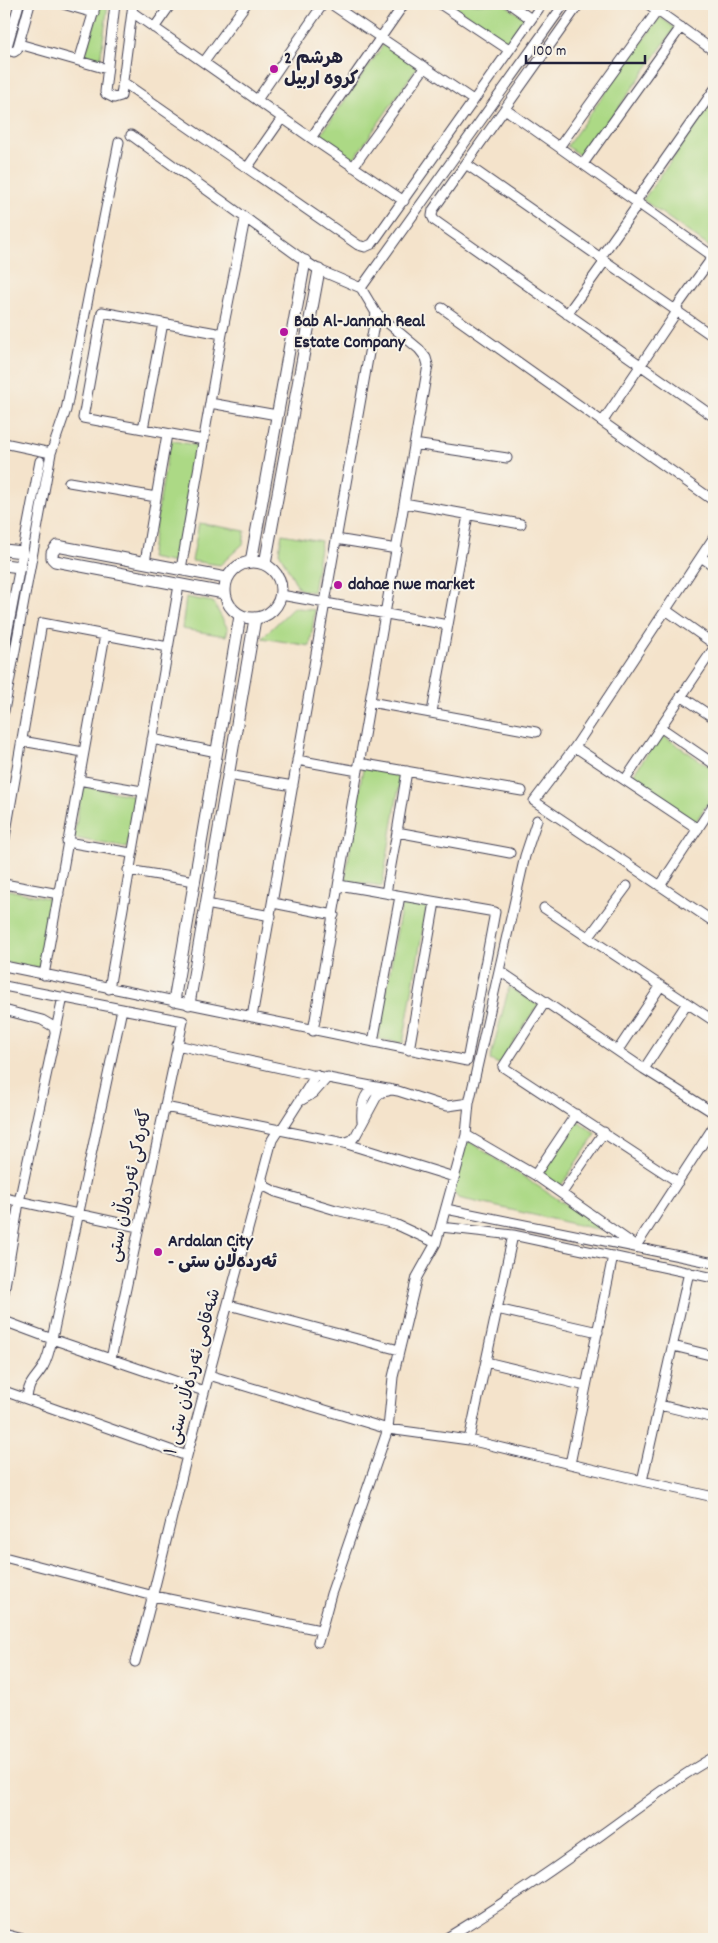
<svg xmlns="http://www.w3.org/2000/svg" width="718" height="1943" font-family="Dekko,'Playpen Sans Arabic',sans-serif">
  <rect width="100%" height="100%" fill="#f7f3e8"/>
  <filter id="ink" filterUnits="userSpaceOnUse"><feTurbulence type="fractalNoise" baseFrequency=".02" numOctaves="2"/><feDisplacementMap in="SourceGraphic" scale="10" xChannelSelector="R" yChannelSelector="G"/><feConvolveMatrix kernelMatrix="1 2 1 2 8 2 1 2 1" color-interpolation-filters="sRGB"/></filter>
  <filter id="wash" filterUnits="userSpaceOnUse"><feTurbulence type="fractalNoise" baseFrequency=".0096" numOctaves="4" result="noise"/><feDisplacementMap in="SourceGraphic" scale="20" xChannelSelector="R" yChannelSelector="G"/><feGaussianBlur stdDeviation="1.12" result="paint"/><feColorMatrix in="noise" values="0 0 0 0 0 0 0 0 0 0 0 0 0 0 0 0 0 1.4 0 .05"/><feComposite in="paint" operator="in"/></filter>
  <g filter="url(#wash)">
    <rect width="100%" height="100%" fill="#f4e3cb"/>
    <path fill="#acd985" stroke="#677e60" d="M 101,4 L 108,4 L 100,62 L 84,58 Z
      M 451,4 L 504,4 L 527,20 L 509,45 Z
      M 660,17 L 675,28 L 583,158 L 567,146 Z
      M 384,44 L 417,67 L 353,160 L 320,136 Z
      M 714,101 L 714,243 L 711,248 L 643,200 Z
      M 170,440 L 198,446 L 178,560 L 175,563 L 150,558 Z
      M 199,523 L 245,531 L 243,544 L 220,565 L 192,561 Z
      M 282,534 L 321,541 L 313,592 L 299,589 L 279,552 Z
      M 186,597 L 213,602 L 228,629 L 226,636 L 182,629 Z
      M 293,608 L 298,608 L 315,610 L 310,646 L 262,638 Z
      M 661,734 L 714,770 L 714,793 L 695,823 L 630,779 Z
      M 363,768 L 401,775 L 382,886 L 345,880 Z
      M 82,786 L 136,796 L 127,848 L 74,838 Z
      M 4,889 L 52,899 L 40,968 L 4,962 Z
      M 402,902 L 427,906 L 403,1043 L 378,1039 Z
      M 509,987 L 538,1005 L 499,1064 L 490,1060 Z
      M 578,1121 L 596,1134 L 560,1187 L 542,1174 Z
      M 464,1138 L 599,1226 L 600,1230 L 458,1198 L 452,1190 Z"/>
  </g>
  <g filter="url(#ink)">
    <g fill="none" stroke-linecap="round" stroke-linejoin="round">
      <defs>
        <path id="minor" d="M 63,4 L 94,13
          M 115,4 L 105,92 L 106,94 L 114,98 L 121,96 L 133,4
          M 331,4 L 473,100
          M 440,4 L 509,50
          M 510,4 L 531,19
          M 579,4 L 433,210 L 432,216 L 434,220 L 714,417
          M 648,4 L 714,51
          M 132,12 L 311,138 L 404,201
          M 154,28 L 171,4
          M 19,44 L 107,69
          M 4,49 L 14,52 L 17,50 L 30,4
          M 6,50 L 19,4
          M 79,61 L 96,4
          M 204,62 L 246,4
          M 123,82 L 358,245 L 365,247 L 372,244 L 542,4
          M 257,100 L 323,4
          M 505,109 L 714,257
          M 131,135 L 305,261 L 319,270 L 361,288 L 376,313 L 419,349 L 426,358 L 428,365 L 313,1031
          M 311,138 L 404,4
          M 559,147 L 658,10
          M 466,164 L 714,337
          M 583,164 L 681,27
          M 353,167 L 425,67
          M 247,168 L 282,118
          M 636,201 L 714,90
          M 600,258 L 639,203
          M 361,288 L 564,4
          M 442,308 L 714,501
          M 676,308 L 714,255
          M 567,314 L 605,261
          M 210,403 L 277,415
          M 603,421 L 678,310
          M 143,429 L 163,323
          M 204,440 L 83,418 L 102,312 L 222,334
          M 4,443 L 51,453
          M 414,444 L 507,458
          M 69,482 L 156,497
          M 404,503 L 521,524
          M 714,537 L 575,747 L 534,801 L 714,922
          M 336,539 L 397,549
          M 701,557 L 714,566
          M 145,562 L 167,434
          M 181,569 L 222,334 L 245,219
          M 281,595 L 448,625 L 432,712
          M 666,610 L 714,644
          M 448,625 L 468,515
          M 4,650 L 40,461
          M 681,696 L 714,718
          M 370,702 L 536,732
          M 4,711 L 51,453 L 66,410 L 119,142
          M 660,727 L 714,764
          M 152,739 L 217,752
          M 22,741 L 83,752
          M 575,747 L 698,829
          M 297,760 L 358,771
          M 359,763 L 522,791
          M 228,775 L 293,786
          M 78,780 L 142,791
          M 625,780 L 714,648
          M 397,832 L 407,771
          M 67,842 L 131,853
          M 4,843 L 42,623 L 168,647
          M 128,870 L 195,881
          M 4,884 L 59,894
          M 660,886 L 714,804
          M 386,893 L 397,832 L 510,853
          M 273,903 L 334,915
          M 206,904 L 271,916
          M 544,908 L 714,1021
          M 589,937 L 627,886
          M 4,966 L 467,1061 L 495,912 L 339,885
          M 500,971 L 644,1069 L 714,1113
          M 44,975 L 105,635
          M 4,986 L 183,1021 L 111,1359
          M 109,989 L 179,585
          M 545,1002 L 503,1067 L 678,1182
          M 4,1010 L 42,1020 L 54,1027 L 55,1032
          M 252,1017 L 376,313
          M 373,1042 L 400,896
          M 177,1045 L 312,1075 L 398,1091 L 438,1104 L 448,1106 L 469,1103 L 466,1135 L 436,1243 L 417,1277 L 393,1377 L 388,1429 L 331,1594 L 318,1642
          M 409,1050 L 435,902
          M 618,1050 L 660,987
          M 644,1069 L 687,1003
          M 300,1101 L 314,1093 L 328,1077
          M 469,1103 L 525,856 L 537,820
          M 165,1107 L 344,1143 L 454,1177
          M 362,1121 C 361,1108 362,1094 375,1087
          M 466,1135 L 535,1175 L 636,1246 L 714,1126
          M 344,1143 L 352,1140 L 356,1135 L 377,1096 L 382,1092 L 388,1091
          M 535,1175 L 576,1114
          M 262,1179 L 266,1187 L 276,1192 L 336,1210 L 395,1224 L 436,1243
          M 562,1193 L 604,1132
          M 4,1198 L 138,1227
          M 446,1209 L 714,1263
          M 441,1227 L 513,1235 L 714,1278
          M 4,1292 L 19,1202 L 63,997
          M 229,1305 L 399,1350
          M 497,1309 L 598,1332
          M 4,1321 L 52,1339 L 204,1391
          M 673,1346 L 714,1356
          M 486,1362 L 586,1386
          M 209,1375 L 388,1429 L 469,1440 L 642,1481 L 714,1497
          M 4,1391 L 187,1456
          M 27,1399 C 28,1382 35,1380 43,1367 C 48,1358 50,1349 52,1339 L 122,1009
          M 660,1405 L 714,1418
          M 469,1440 L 513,1235
          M 570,1464 L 613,1256
          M 642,1481 L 689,1272
          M 4,1557 L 154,1596 L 320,1630
          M 135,1662 C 155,1592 170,1522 188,1452 C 215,1348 245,1244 272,1140 L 279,1129 L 283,1127 L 316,1075
          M 4,1934 L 23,1939
          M 445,1939 C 498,1907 550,1872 601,1835 C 638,1809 674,1779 714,1757"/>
        <path id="tertiary" d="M 4,550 L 23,552
          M225 590a28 28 0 1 1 56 0a28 28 0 1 1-56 0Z
          M 251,562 L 305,261
          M 265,564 L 319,270
          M 4,565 L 20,567
          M 224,593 L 55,561 L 52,558 L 52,553 L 57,546 L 226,578
          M 174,1001 L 240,616
          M 189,1004 L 255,619"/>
      </defs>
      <use href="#minor" stroke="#423f51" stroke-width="11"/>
      <use href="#tertiary" stroke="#423f51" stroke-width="13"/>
      <use href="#minor" stroke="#fff" stroke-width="9"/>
      <use href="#tertiary" stroke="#fff" stroke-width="11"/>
    </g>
  </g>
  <g fill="#b5179e" stroke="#f7f3e8" stroke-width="2">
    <circle cx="274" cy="69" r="5"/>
    <circle cx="284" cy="332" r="5"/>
    <circle cx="338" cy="585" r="5"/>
    <circle cx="158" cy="1252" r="5"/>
  </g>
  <g text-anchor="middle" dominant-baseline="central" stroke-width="4" stroke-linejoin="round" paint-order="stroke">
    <g font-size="18" font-weight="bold" fill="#22223b" stroke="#f7f3e8" text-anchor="start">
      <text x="284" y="59">هرشم 2<tspan x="284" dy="21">كروه اربيل</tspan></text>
      <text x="294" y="322">Bab Al-Jannah Real<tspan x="294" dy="21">Estate Company</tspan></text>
      <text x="348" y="585">dahae nwe market</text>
      <text x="168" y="1242">Ardalan City<tspan x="168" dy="21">- ئەردەڵان ستی</tspan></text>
    </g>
    <g font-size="18" fill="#22223b" stroke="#f7f3e8">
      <text transform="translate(131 1186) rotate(-78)">گەرەکی ئەردەڵان ستی</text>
      <text transform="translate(194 1372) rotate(-75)">شەقامی ئەردەڵان ستی ١</text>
    </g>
  </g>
  <rect width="718" height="1943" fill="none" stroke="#f7f3e8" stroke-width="20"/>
  <path d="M526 55v8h119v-8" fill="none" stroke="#22223b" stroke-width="2.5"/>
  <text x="533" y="55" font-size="15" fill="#22223b" stroke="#f7f3e8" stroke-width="4" paint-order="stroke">100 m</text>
</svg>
